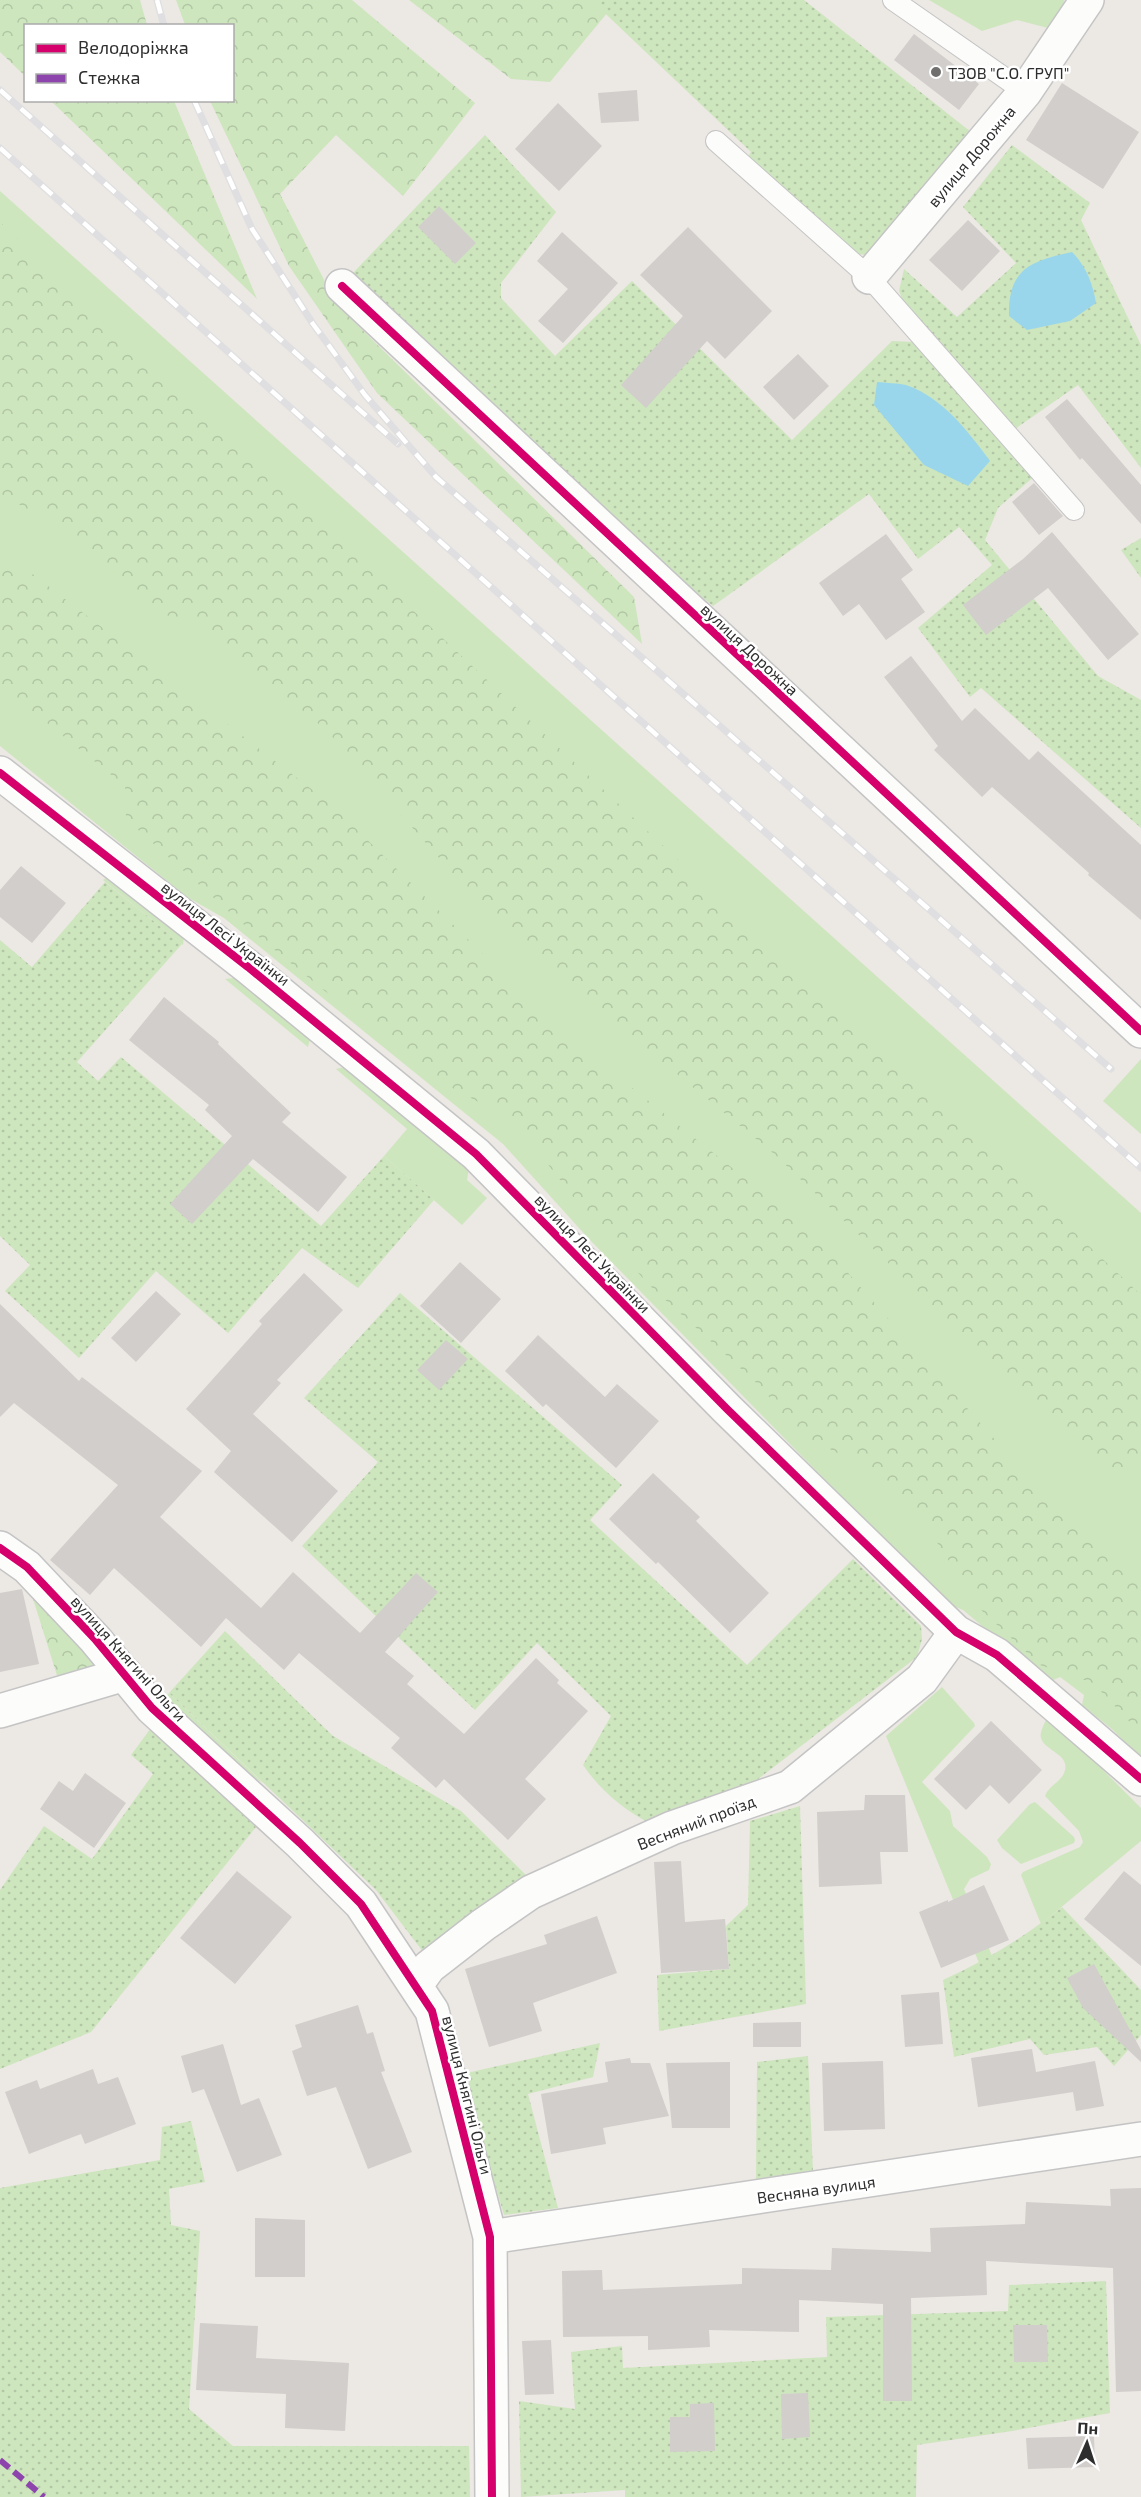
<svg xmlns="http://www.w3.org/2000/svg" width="1141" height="2497" font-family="'Exo 2',sans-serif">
  <defs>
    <pattern id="forest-crowns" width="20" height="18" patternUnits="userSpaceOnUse" patternTransform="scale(1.5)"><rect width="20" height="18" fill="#cee6be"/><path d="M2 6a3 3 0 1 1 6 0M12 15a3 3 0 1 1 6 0" fill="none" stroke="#b1c6a4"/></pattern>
    <pattern id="garden-dots" width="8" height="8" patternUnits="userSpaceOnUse" patternTransform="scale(1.5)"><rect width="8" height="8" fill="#cee6be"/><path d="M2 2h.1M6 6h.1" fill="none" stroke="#b1c6a4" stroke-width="1.8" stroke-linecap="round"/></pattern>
  </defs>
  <rect width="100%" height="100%" fill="#ece8e4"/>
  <path fill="#cee6be" d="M 929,0 L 1064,0 L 1063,9 L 1048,28 L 1017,20 L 982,31 Z
    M 0,191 L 1141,1213 L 1141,1759 L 1113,1730 L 1082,1705 L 1084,1695 L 1060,1677 L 1049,1682 L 963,1610 L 946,1603 L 588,1238 L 503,1144 L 224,918 L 187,897 L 0,746 Z
    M 107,877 L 184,936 L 183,945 L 103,880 Z
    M 234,978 L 310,1039 L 308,1047 L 225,979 Z
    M 1141,1059 L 1141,1134 L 1103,1101 Z
    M 349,1066 L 469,1167 L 467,1180 L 487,1198 L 462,1225 L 384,1156 L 407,1129 L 336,1069 Z
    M 942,1687 L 974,1723 L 975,1726 L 922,1782 L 950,1811 L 953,1826 L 987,1857 L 991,1864 L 989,1870 L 970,1879 L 964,1889 L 992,1956 L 979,1963 L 886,1736 Z
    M 169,1693 L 263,1783 C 225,1763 196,1727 166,1697 Z
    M 1048,1715 L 1141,1808 L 1141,1841 L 1041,1924 L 1021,1875 L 1023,1872 L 1080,1847 L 1083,1842 L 1079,1831 L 1045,1796 C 1048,1786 1063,1781 1065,1770 C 1069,1754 1045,1751 1041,1738 C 1039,1732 1046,1721 1048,1715 Z
    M 1035,1802 L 1074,1837 L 1075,1840 L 1074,1843 L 1021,1864 L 1002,1848 L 997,1840 L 1030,1804 Z"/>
  <path fill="url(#forest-crowns)" d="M 0,0 L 140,0 L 147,25 L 26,26 L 25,76 L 0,52 Z
    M 176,0 L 352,0 L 475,103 L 403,196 L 336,135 L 280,194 L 337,305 L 634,597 L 642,644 L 377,393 L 289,266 L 210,101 L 232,100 L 232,26 L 185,25 Z
    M 409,0 L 618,0 L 550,82 L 511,79 Z
    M 51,101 L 174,101 L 257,299 Z
    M 0,222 L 1141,1295 L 1141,1470 L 1112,1477 L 773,1153 L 506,934 L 328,732 L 200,623 L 144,610 L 54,525 L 0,493 Z
    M 0,551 L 34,575 L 332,805 L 560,1030 L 812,1232 L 1050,1502 L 1141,1580 L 1141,1734 L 1093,1683 L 1040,1665 L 980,1609 L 929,1530 L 860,1465 L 796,1431 L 762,1388 L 649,1285 L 591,1220 L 515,1122 L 447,1085 L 321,988 L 237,919 L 126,819 L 125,786 L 0,685 Z
    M 29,1586 L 106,1668 L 60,1685 Z"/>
  <path fill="url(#garden-dots)" d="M 591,0 L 804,0 L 971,132 L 866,255 L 850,253 L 747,158 L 751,152 Z
    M 485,135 L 556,212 L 501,283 L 501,298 L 555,356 L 632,281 L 792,440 L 892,341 L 913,342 L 1037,474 L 998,508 L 985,540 L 1098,676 L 1141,700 L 1141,828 L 981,688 L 970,697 L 918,628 L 992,565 L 959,527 L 918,559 L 869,494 L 713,606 L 587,502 L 353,273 Z
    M 1012,145 L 1090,203 L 1081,220 L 1141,345 L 1141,468 L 1078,385 L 1015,429 L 905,306 L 899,291 L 904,269 L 957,317 L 1016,263 L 963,207 Z
    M 1141,538 L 1141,578 L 1121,550 Z
    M 105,882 L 182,944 L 77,1062 L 98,1081 L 121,1057 L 321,1226 L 384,1156 L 434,1200 L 358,1288 L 302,1248 L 228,1333 L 156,1271 L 79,1358 L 5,1291 L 30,1265 L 0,1236 L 0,940 L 32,967 Z
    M 400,1293 L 622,1485 L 590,1520 L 747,1665 L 853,1559 L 921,1626 L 922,1639 L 917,1657 L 753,1783 L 649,1823 C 623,1809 600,1790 583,1765 L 611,1716 L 537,1643 L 475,1710 L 302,1546 L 378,1462 L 304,1398 Z
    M 225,1631 L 333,1736 L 461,1811 L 527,1876 L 427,1957 L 376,1890 L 169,1693 Z
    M 151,1728 L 256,1827 L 91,2032 L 0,2069 L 0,1890 L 44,1826 L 92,1859 L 153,1774 L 131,1755 Z
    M 800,1806 L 806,2004 L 659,2031 L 657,1975 L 729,1969 L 726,1926 L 748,1905 L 750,1821 Z
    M 1062,1907 L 1141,1990 L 1141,2035 L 1114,2066 L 1097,2047 L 1044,2055 L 1030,2039 L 954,2057 L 943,1980 C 986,1960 1025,1937 1062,1907 Z
    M 600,2043 L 593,2077 L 528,2094 L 558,2208 L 504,2215 L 462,2074 Z
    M 808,2056 L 813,2171 L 756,2179 L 757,2062 Z
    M 191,2121 L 205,2182 L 169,2189 L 171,2225 L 200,2231 L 189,2409 L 233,2446 L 469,2446 L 470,2497 L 0,2497 L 0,2188 L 160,2160 L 162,2127 Z
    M 1106,2281 L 1110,2413 L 1012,2431 L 917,2445 L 916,2497 L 625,2497 L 625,2490 L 521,2497 L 519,2401 L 575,2409 L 571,2352 L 622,2346 L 623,2368 L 827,2357 L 826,2317 L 1008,2311 L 1009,2285 Z"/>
  <path fill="#99d6ec" d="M 1072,252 C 1086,266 1093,284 1096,303 L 1070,321 L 1027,330 L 1009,316 C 1008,269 1030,261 1072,252 Z
    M 877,382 C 886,383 897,383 906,385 C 942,397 968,431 990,461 L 968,486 L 924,465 L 874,405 Z"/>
  <path fill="#d1cecb" d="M 914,34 L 979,84 L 959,110 L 894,60 Z
    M 1062,83 L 1139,132 L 1103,189 L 1026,140 Z
    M 637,90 L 639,121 L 601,123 L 598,93 Z
    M 558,103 L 602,146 L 559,191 L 515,149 Z
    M 439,206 L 476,243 L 455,264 L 418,227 Z
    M 968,220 L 1000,251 L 962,291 L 929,260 Z
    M 688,227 L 772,311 L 725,359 L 707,341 L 646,408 L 621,385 L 683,316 L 640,275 Z
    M 562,232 L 618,283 L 563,343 L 538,321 L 568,289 L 537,261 Z
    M 798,354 L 829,386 L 794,420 L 763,387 Z
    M 1067,399 L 1141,485 L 1141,524 L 1082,458 L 1080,460 L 1045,417 Z
    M 1034,483 L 1063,516 L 1039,535 L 1012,502 Z
    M 1052,532 L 1139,634 L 1108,660 L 1048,588 L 986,635 L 963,605 L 1023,559 Z
    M 886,534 L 913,570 L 901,579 L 925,612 L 886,640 L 859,604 L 843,616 L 819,583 Z
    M 911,656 L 962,721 L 975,708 L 1029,760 L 1038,751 L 1141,845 L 1141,920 L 1088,875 L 1089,873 L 992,787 L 982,797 L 934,750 L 938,746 L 884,677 Z
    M 21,866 L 66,903 L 32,943 L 0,917 L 0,890 Z
    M 164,997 L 219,1042 L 218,1044 L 291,1113 L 282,1122 L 347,1177 L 318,1212 L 253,1159 L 192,1224 L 170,1204 L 232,1136 L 205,1110 L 209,1105 L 129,1040 Z
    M 460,1262 L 501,1299 L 461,1343 L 420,1306 Z
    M 304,1273 L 343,1310 L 277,1380 L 281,1383 L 253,1414 L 338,1491 L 292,1542 L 214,1472 L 231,1451 L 186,1409 L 262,1324 L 259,1321 Z
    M 156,1291 L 181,1314 L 136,1362 L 111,1338 Z
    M 0,1304 L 79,1381 L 82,1377 L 202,1471 L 160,1517 L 261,1608 L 293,1572 L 360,1633 L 416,1573 L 438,1592 L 385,1652 L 414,1676 L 407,1684 L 464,1734 L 536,1658 L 559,1680 L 557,1683 L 588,1711 L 525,1779 L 546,1799 L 508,1840 L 444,1779 L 436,1788 L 391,1748 L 400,1738 L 299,1653 L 284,1670 L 226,1618 L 201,1647 L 114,1568 L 90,1595 L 50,1560 L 118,1485 L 14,1403 L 0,1417 Z
    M 538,1335 L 605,1397 L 617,1384 L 659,1421 L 616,1468 L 546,1404 L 543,1407 L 505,1371 Z
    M 446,1340 L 468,1359 L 439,1390 L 417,1370 Z
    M 653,1473 L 700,1517 L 696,1521 L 769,1593 L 730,1633 L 658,1562 L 656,1564 L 609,1519 Z
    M 22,1589 L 39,1664 L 0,1672 L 0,1593 Z
    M 991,1721 L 1042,1770 L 1009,1804 L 990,1785 L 966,1810 L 934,1779 Z
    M 85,1773 L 126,1803 L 94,1848 L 40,1809 L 59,1781 L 73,1791 Z
    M 865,1795 L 905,1795 L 908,1852 L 880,1852 L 882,1884 L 819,1887 L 817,1812 L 864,1810 Z
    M 681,1861 L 685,1922 L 725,1919 L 729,1969 L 661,1973 L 654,1862 Z
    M 237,1871 L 292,1917 L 235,1984 L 180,1938 Z
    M 1124,1871 L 1141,1885 L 1141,1966 L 1084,1919 Z
    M 984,1885 L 1009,1940 L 941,1968 L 919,1912 L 948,1900 L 948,1902 Z
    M 597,1916 L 617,1973 L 533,2003 L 542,2031 L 489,2047 L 465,1969 L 547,1944 L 544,1935 Z
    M 1094,1964 L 1141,2050 L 1141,2062 L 1083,2008 L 1067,1978 Z
    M 939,1992 L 943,2044 L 905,2047 L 901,1995 Z
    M 358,2005 L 367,2034 L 373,2032 L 385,2071 L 381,2072 L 412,2152 L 368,2169 L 336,2087 L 307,2096 L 292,2051 L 302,2047 L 295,2025 Z
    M 801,2022 L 801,2047 L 753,2047 L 753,2023 Z
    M 223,2044 L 241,2105 L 259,2098 L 282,2155 L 237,2172 L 204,2089 L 192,2093 L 181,2056 Z
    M 1032,2049 L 1036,2072 L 1095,2061 L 1104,2106 L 1076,2111 L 1073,2092 L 978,2107 L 971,2058 Z
    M 630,2058 L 631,2063 L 650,2063 L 669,2116 L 603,2128 L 606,2144 L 551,2154 L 541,2094 L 608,2082 L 605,2062 Z
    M 883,2061 L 885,2129 L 824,2131 L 822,2063 Z
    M 730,2062 L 730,2128 L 672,2128 L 666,2063 Z
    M 93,2069 L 98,2084 L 118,2077 L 136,2124 L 85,2144 L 81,2134 L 29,2154 L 5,2092 L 37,2080 L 40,2089 Z
    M 1141,2188 L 1141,2391 L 1116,2392 L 1113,2268 L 986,2261 L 987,2295 L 911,2298 L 912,2401 L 883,2401 L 883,2304 L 799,2300 L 799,2332 L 709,2330 L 710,2347 L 648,2350 L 648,2336 L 563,2337 L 562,2271 L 602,2270 L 603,2290 L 742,2284 L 742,2268 L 831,2270 L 832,2248 L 931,2252 L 930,2228 L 1025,2224 L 1026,2202 L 1111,2206 L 1110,2189 Z
    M 255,2218 L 305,2220 L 305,2277 L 255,2277 Z
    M 200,2323 L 258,2326 L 256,2358 L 349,2363 L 345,2431 L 285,2428 L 286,2394 L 196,2390 Z
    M 1013,2325 L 1047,2325 L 1048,2362 L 1014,2362 Z
    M 551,2340 L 554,2394 L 525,2395 L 522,2341 Z
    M 808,2393 L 810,2437 L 782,2439 L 781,2394 Z
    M 714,2403 L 715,2451 L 670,2452 L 670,2417 L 690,2417 L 690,2404 Z
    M 1094,2436 L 1095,2467 L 1028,2469 L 1026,2438 Z"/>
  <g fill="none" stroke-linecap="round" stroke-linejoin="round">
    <defs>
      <path id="service" d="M 893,0 L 1025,92
        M 716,141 L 869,277 L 1074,510"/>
      <path id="minor" d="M 869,277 L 1025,92 L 1087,0
        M 342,286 L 1141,1031
        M 0,1548 L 27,1567 L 95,1639 L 152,1708 L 300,1843 L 361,1904 L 432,2011 L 490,2237 L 492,2497
        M 0,1711 L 125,1674
        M 416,1985 L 429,1967 L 483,1925 L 531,1892 L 672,1828 L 790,1787 L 922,1679 L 956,1632
        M 490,2237 L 1141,2139"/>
      <path id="tertiary" d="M 0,773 L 248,967 L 476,1154 L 727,1409 L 956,1632 L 997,1655 L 1141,1779"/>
    </defs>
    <use href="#service" stroke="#c5c4c5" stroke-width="22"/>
    <use href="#minor" stroke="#c5c4c5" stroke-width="36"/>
    <use href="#tertiary" stroke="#c5c4c5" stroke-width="36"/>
    <use href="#service" stroke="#fcfcfb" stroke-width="20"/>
    <use href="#minor" stroke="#fcfcfb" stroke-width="33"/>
    <use href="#tertiary" stroke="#fcfcfb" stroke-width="33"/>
    <defs>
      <path id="rail" d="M 157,0 L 164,26
        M 0,90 L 398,444
        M 194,100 L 252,229 L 313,324 L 365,395 L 436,477 L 1111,1069
        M 0,148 L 1141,1168"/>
    </defs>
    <use href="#rail" stroke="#dfdfe1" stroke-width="7"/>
    <use href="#rail" stroke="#fff" stroke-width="4.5" stroke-dasharray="14" stroke-linecap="butt"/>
    <path stroke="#8e44ad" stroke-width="6" stroke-dasharray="12 6" stroke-linecap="butt" d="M 0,2460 L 44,2497"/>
    <defs>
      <path id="cycleway" d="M 342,286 L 1141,1031
        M 0,773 L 248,967 L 476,1154 L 727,1409 L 956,1632 L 997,1655 L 1141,1779
        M 0,1548 L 27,1567 L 95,1639 L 152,1708 L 300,1843 L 361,1904 L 432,2011 L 490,2237 L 492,2497"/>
    </defs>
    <use href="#cycleway" stroke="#fff" stroke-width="11"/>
    <use href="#cycleway" stroke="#d6006c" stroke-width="8"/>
  </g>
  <circle fill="#706f6e" stroke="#fff" stroke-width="2" cx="936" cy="72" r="6"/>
  <g text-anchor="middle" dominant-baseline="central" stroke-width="5" stroke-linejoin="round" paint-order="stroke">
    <g font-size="16" fill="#2e2e2e" stroke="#fff" text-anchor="start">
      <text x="948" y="72">ТЗОВ "С.О. ГРУП"</text>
    </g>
    <g font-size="16" fill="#2e2e2e" stroke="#fff">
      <text transform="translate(971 156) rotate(-50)">вулиця Дорожна</text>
      <text transform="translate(750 649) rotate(43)">вулиця Дорожна</text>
      <text transform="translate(226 933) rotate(38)">вулиця Лесі Українки</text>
      <text transform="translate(593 1253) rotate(46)">вулиця Лесі Українки</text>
      <text transform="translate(129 1658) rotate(48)">вулиця Княгині Ольги</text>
      <text transform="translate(696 1822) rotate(-21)">Весняний проїзд</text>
      <text transform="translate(468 2095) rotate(76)">вулиця Княгині Ольги</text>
      <text transform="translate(816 2189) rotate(-8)">Весняна вулиця</text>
    </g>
  </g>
  <rect x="24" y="24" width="210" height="78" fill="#ffffff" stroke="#ababab" stroke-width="1.5"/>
  <rect x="36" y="44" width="30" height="9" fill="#d6006c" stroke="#ababab" stroke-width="1.5"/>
  <text x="78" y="54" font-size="18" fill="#2e2e2e">Велодоріжка</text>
  <rect x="36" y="74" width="30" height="9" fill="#8e44ad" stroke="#ababab" stroke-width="1.5"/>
  <text x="78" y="84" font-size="18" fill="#2e2e2e">Стежка</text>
  <g transform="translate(1087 2443) rotate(3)" stroke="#ffffff" stroke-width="4.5" paint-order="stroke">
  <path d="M0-4.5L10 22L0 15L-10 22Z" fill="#2e2e2e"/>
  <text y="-9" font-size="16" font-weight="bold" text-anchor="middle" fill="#2e2e2e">Пн</text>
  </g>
</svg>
